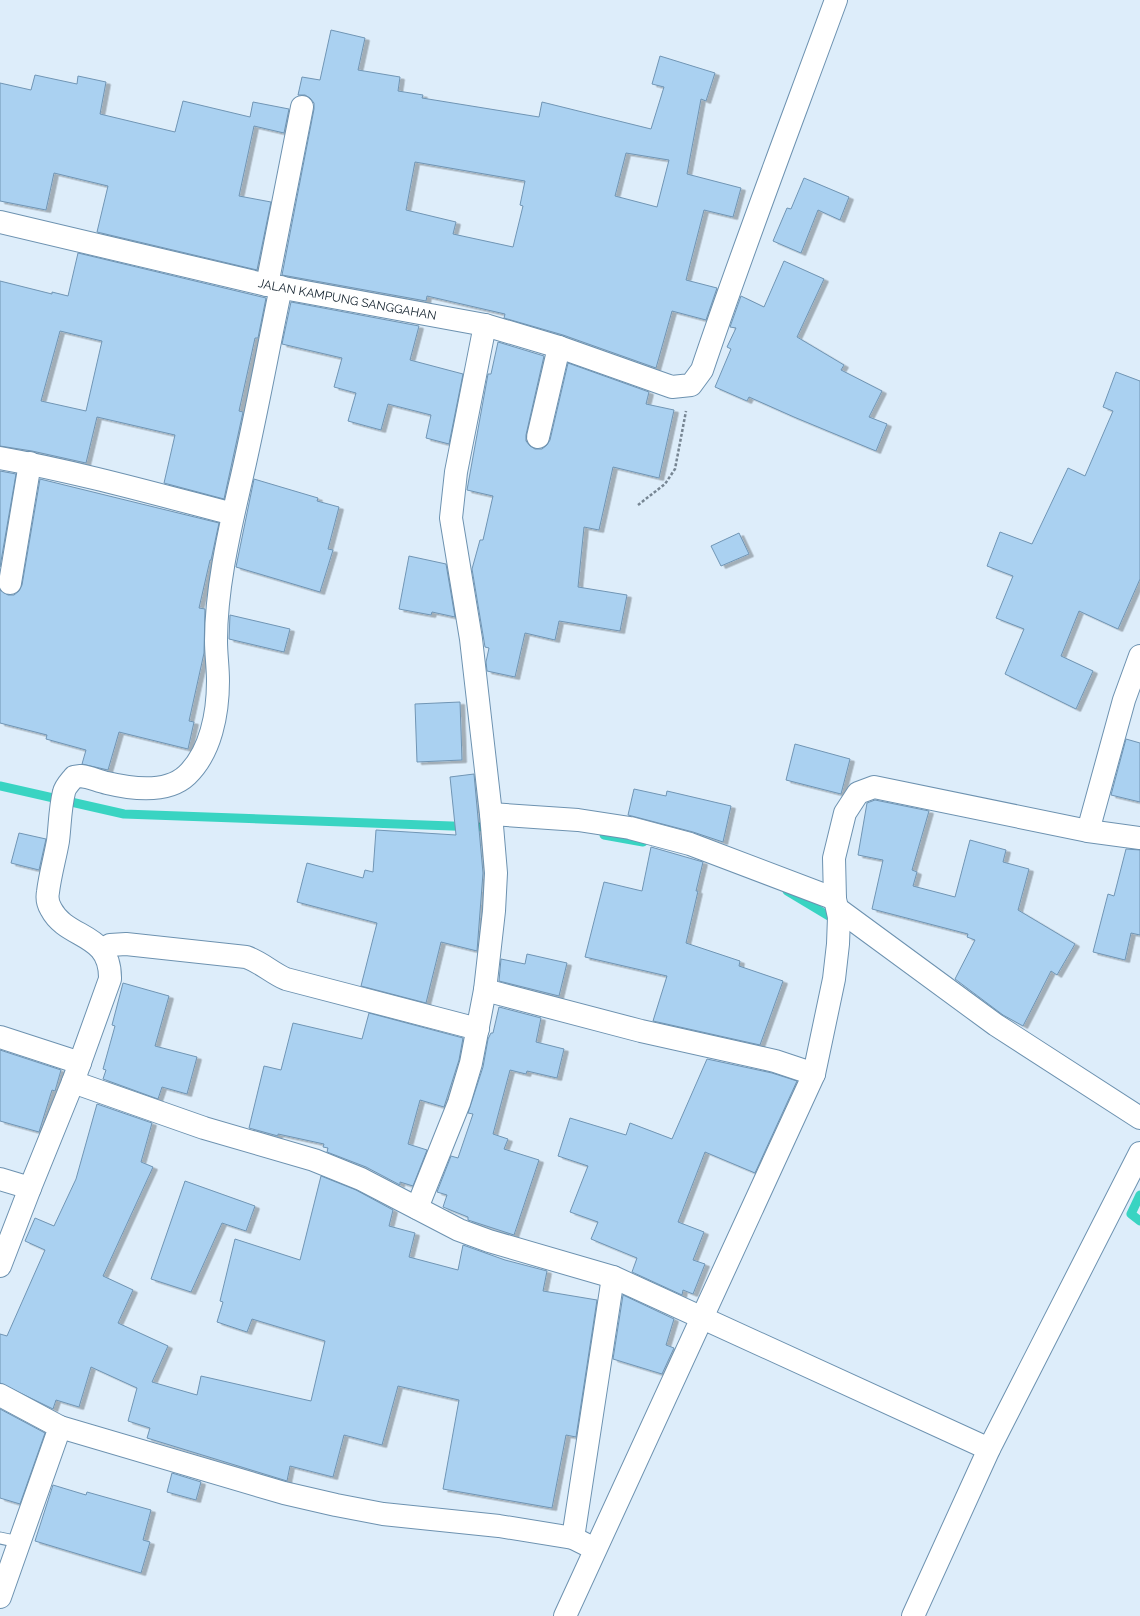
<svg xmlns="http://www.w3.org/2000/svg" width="1140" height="1616" font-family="Raleway,sans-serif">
  <defs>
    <filter id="shadow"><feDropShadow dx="4.5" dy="2.5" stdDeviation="0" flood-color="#0004"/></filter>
  </defs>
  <rect width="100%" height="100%" fill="#ddedfa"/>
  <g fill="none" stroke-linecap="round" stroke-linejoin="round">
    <path stroke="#39d4c2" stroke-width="9" d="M 0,786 L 124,814 L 479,827
      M 604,835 L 643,842
      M 787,891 L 837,921
      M 1140,1195 L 1131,1214 L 1140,1221"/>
  </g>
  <path fill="#aad1f1" stroke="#7095b4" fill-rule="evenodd" filter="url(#shadow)" d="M 331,30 L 365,38 L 358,70 L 400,77 L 398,91 L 423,95 L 422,98 L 539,117 L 542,102 L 651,129 L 664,87 L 652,84 L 660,56 L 715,73 L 706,101 L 701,99 L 687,174 L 741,188 L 733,217 L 704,210 L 686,280 L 717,288 L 706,320 L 672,311 L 656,368 L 563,335 L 504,318 L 505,314 L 427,296 L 426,301 L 282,275 L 314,109 L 314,103 L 310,98 L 305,95 L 298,95 L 302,77 L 320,80 ZM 626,153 L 669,160 L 657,207 L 615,196 ZM 415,162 L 525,181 L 520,205 L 523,206 L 513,247 L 453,234 L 456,222 L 406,210 Z
    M 35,75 L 77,84 L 78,76 L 106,82 L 100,114 L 175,132 L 183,101 L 250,117 L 253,102 L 289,109 L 284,133 L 254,126 L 239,196 L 271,202 L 257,270 L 97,232 L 108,186 L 54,173 L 46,210 L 0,201 L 0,83 L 31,90 Z
    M 804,178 L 849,197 L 840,220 L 818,210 L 801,253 L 773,241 L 787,208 L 791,209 Z
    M 78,253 L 266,298 L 258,338 L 255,338 L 239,411 L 243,412 L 224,499 L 164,483 L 175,435 L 97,417 L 86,463 L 32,451 L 0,446 L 0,281 L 52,294 L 52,292 L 68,296 ZM 60,331 L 102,341 L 86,411 L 41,401 Z
    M 784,261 L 824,279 L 797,337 L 844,365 L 841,370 L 882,391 L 869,417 L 887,424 L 876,451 L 794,417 L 749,397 L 747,401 L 715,387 L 731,349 L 727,347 L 736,328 L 730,327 L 741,296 L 764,307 Z
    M 291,302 L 419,326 L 410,360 L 463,374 L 449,444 L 426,438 L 431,415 L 388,404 L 381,430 L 348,421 L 356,393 L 334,387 L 342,358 L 282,344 Z
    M 498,342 L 544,356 L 526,435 L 526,441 L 530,446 L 535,449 L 542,449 L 547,445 L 550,440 L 568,363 L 649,392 L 646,404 L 674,410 L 659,478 L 613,467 L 599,530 L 584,527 L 578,587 L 627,595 L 620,631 L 559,621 L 555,640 L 525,633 L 515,677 L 487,671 L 486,662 L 489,648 L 485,647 L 472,569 L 480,540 L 483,540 L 493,496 L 467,490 L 488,374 L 491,374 Z
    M 1116,372 L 1140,381 L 1140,579 L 1118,629 L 1079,611 L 1061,656 L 1093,671 L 1076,709 L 1005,674 L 1024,629 L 996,618 L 1013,576 L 987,566 L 1000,532 L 1032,544 L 1068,468 L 1085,476 L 1113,411 L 1103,407 Z
    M 0,471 L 16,474 L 0,567 Z
    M 40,479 L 219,523 L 211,560 L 210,560 L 199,608 L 205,609 L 204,653 L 189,721 L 194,722 L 188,749 L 119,732 L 108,770 L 82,764 L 86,750 L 46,739 L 47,735 L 0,723 L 0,590 L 8,595 L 14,595 L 19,591 L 22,585 Z
    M 254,479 L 318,498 L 317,501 L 339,507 L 328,549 L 333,550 L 320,592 L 236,567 Z
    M 739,533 L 749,554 L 721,566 L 711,546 Z
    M 409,556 L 446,564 L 455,617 L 432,612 L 431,615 L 399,609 Z
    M 230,615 L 290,629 L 284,652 L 229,639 Z
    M 460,702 L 462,760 L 417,762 L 415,704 Z
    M 1126,739 L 1140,743 L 1140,802 L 1111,795 Z
    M 795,744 L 850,759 L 841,794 L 786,780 Z
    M 474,774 L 483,873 L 477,951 L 441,942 L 426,1003 L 361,986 L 377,923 L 297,902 L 307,863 L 363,878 L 365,870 L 373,872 L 376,830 L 456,835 L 450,777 Z
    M 634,789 L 666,796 L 667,791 L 731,806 L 723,842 L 693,832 L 628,815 Z
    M 875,800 L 929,811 L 912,870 L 917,872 L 913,886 L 955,897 L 970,840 L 1006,850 L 1003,862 L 1029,869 L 1018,910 L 1075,944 L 1057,975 L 1051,971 L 1023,1026 L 1003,1015 L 955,979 L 975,940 L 967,937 L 968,934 L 872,909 L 883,860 L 858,855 L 867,803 Z
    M 19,833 L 46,839 L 39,870 L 11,863 Z
    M 651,847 L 703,862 L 696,891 L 698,891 L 686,943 L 740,961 L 739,966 L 783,981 L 760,1045 L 653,1021 L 667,976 L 585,957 L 604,882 L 642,891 Z
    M 1126,849 L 1140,850 L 1140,935 L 1131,933 L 1125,960 L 1093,952 L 1108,894 L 1114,896 Z
    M 527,954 L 567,963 L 559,996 L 499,981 L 501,959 L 525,964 Z
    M 123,983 L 169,996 L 155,1046 L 197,1057 L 187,1094 L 162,1087 L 158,1099 L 103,1079 L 106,1070 L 103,1069 L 115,1026 L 112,1025 Z
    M 499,1007 L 541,1018 L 536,1042 L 564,1049 L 557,1078 L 527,1071 L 526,1074 L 510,1070 L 493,1134 L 508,1139 L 504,1149 L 539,1160 L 514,1235 L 468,1220 L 468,1217 L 443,1207 L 447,1195 L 437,1192 L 451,1156 L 458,1158 L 473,1114 L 468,1113 L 483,1067 L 488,1039 L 491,1033 L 493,1033 Z
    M 369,1013 L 463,1038 L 459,1060 L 444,1107 L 420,1100 L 408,1144 L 427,1150 L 413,1186 L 400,1182 L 400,1185 L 366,1167 L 327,1152 L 328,1148 L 323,1147 L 324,1144 L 278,1134 L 278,1136 L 249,1128 L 264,1066 L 281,1070 L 293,1023 L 362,1039 Z
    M 0,1050 L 61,1070 L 55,1091 L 52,1090 L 39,1132 L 0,1121 Z
    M 707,1059 L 772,1073 L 797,1081 L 755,1173 L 705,1152 L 678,1222 L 704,1232 L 693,1260 L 705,1264 L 693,1294 L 683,1290 L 682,1295 L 632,1272 L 637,1258 L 591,1239 L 598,1222 L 570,1212 L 588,1166 L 558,1156 L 570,1118 L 626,1135 L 630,1123 L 672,1139 Z
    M 97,1104 L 152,1123 L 141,1162 L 153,1167 L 103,1276 L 133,1290 L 118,1323 L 168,1346 L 152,1382 L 197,1395 L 201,1376 L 311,1401 L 325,1341 L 252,1319 L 247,1332 L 217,1322 L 223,1302 L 220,1301 L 235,1239 L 300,1260 L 321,1176 L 356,1190 L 393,1210 L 389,1226 L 415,1233 L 409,1257 L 458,1270 L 463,1245 L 505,1260 L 547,1271 L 543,1291 L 597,1300 L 576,1437 L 566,1435 L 552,1508 L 443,1489 L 459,1400 L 398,1386 L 382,1445 L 344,1435 L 333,1477 L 290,1466 L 287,1481 L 147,1438 L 150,1428 L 128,1421 L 137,1388 L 91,1367 L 79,1407 L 56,1400 L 53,1409 L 0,1383 L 0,1334 L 7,1336 L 45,1250 L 25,1241 L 35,1218 L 54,1226 L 76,1179 Z
    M 185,1181 L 255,1206 L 246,1231 L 222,1223 L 191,1292 L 151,1279 Z
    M 623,1295 L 674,1319 L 666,1345 L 674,1348 L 662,1374 L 613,1359 Z
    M 0,1409 L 45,1433 L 20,1504 L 0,1498 Z
    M 172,1473 L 201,1482 L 196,1500 L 167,1492 Z
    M 53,1485 L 86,1495 L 87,1492 L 151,1510 L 143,1540 L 150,1542 L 141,1573 L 35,1541 Z"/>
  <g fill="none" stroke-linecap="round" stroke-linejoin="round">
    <defs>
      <path id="service" d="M 0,1538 L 19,1542"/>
      <g id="minor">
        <path id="s1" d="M 0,222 L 267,285 L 485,325 L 559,347 L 672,387 L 691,385 L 702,370 C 744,245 791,123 836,0"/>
        <path d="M 267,285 L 302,107"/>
        <path d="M 538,437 L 559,347"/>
        <path d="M 0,458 C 78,472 156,494 233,514"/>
        <path d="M 10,583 L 30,463"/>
        <path d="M 491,814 L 578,820 L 630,828 L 690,844 L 835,899"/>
        <path d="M 1088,831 L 1124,700 L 1140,656"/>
        <path d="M 838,909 L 996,1025 L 1140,1118"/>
        <path d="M 102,950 L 110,945 L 126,944 L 246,957 C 261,962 272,973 286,979 L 478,1029"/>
        <path d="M 485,990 L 641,1031 L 775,1061 L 814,1074"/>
        <path d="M 0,1037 L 80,1063"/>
        <path d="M 73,1082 L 204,1128 L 314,1160 L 361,1179 L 459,1230 L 489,1241 L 613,1277 L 989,1449"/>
        <path d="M 0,1179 L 30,1188"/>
        <path d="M 417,1208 L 459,1103 L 471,1063 L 485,990 L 494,911 L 496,873 L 491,814 L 471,639 L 451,518 L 456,472 L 485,325"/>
        <path d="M 0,1266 L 30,1188 L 73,1082 L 110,979 C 111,932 67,940 51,909 C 48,904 47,897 48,892 C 50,875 55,858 58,841 C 60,825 60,808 64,792 C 65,787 70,782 74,777 L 81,776 C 90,777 98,781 107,783 C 132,789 167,794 187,775 C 211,752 218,713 218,681 C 218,667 216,654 216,641 C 216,591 228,537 239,489 C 255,422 267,354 281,287"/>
        <path d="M 0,1395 L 60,1427 L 0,1597"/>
        <path d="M 60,1427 L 284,1493 L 336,1505 L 383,1514 L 499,1526 L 573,1538 L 595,1549"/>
        <path d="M 573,1538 L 613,1277"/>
        <path d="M 565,1616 L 814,1074 L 834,979 L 838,944 L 839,917 L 835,899 L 834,858 L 845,813 L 858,793 L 874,787 L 1088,831 L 1140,838"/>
        <path d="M 913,1616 L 989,1449 L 1140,1153"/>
      </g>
    </defs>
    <use href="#service" stroke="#6d92b0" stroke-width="13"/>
    <use href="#minor" stroke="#6d92b0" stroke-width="24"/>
    <path stroke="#768592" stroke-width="2.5" stroke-dasharray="3 2" stroke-linecap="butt" d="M 638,505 L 665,484 L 675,469 L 686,411"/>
    <use href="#service" stroke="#fff" stroke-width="11"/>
    <use href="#minor" stroke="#fff" stroke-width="22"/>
  </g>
  <g text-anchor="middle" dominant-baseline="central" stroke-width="3.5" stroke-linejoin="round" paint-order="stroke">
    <g font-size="12" fill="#11202c" stroke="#ddedfa">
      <text stroke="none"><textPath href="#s1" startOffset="356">JALAN KAMPUNG SANGGAHAN</textPath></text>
    </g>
  </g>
</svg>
